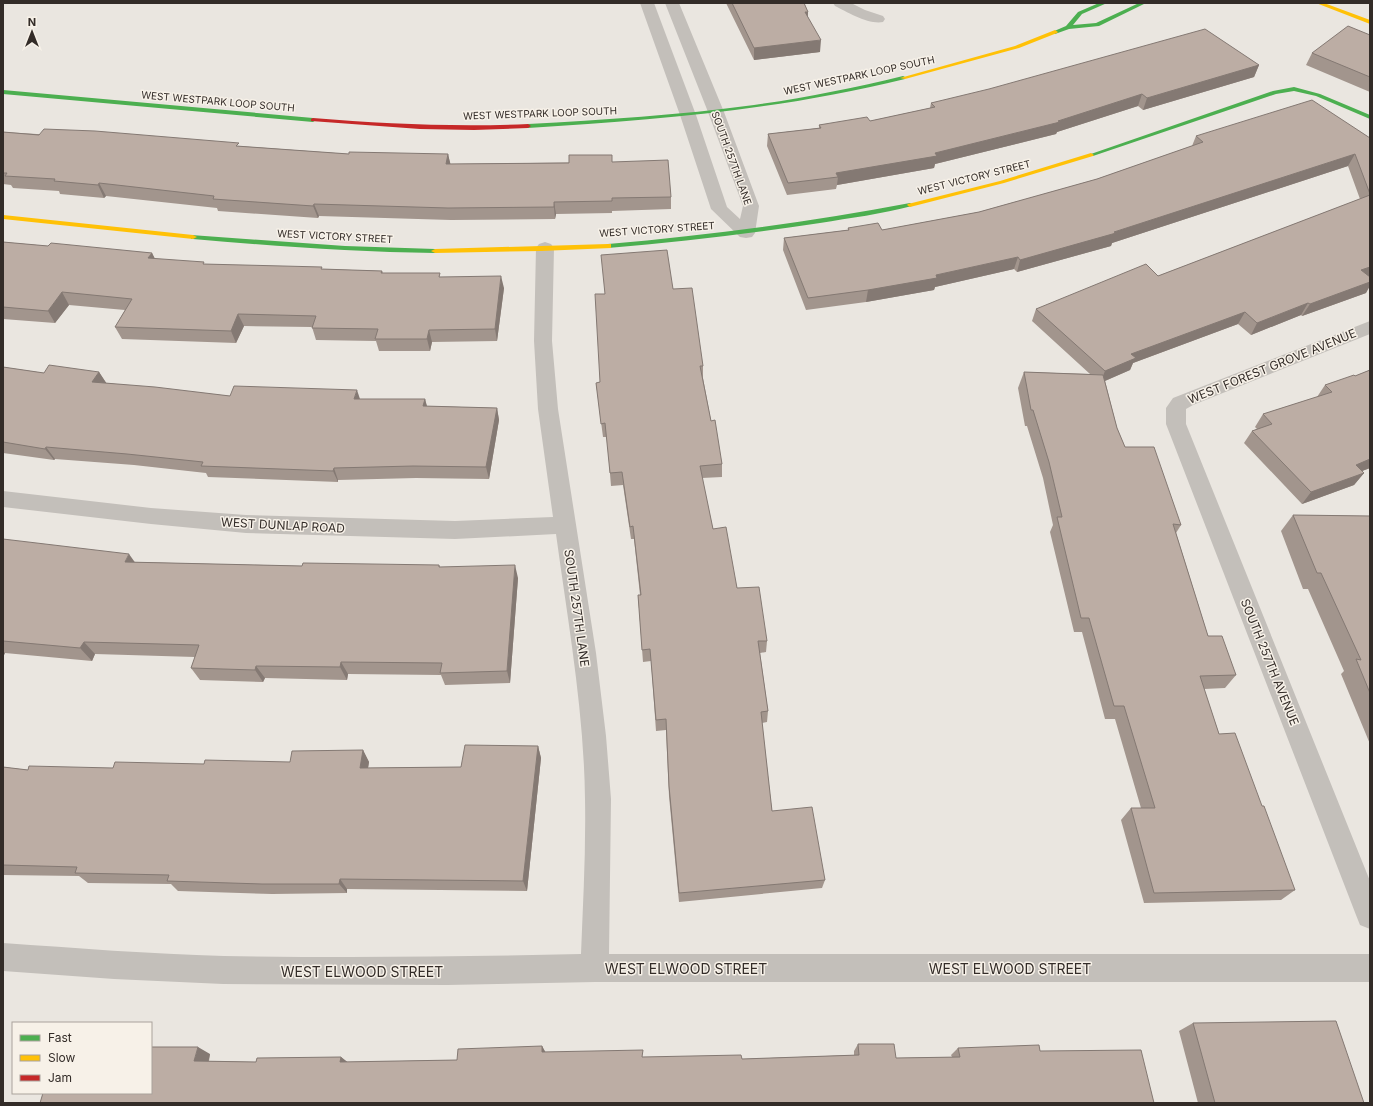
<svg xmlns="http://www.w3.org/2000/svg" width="1373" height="1106" font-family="Inter,sans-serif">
  <rect width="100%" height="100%" fill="#eae6e0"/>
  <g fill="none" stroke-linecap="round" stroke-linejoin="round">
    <path fill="#c3bfba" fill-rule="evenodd" d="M 640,3 L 654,3 L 696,115 L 727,207 L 740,219 L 743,206 L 708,112 L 665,3 L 679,3 L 724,112 L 759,206 L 755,233 L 752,237 L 746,238 L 740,237 L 711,209 L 680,115 Z
      M 833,3 L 851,3 L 865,10 L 883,16 L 885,19 L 883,22 C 869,25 847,12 835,6 Z
      M 545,242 L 551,244 L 554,248 L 552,341 L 558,409 L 596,653 L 606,736 L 611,799 L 609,954 L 1370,954 L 1370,982 L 595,982 L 447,985 L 223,984 L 114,979 L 3,971 L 3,943 C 76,948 150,954 224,956 C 343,958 462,957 581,954 C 583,903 586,851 585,799 C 584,711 568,622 556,534 L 455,539 L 246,533 L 151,524 L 3,507 L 3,491 L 151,508 L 246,515 L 455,521 L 553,517 L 538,409 L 534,341 L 536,248 L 539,244 Z
      M 1370,321 L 1370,334 L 1193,405 L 1186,409 L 1186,424 L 1370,881 L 1370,929 L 1360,925 L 1356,915 L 1166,424 L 1166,408 L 1173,398 Z"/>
    <path fill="#4caf50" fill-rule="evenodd" d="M 1099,3 L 1107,3 L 1082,14 L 1073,25 L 1096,23 L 1139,3 L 1146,3 L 1099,26 L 1069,29 L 1055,34 L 1052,32 L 1066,26 L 1078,12 Z
      M 903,76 L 905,77 L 905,79 C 779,110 657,120 528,128 L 525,126 L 528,124 C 604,120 679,115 754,105 C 804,98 854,88 903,76 Z
      M 1294,87 L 1320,94 L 1370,115 L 1370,119 L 1316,96 L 1294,91 L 1276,94 L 1093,156 L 1088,155 L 1273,91 Z
      M 3,90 L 313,118 L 316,120 L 313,122 L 3,94 Z
      M 910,203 L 913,205 L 912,206 C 882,214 850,218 820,223 C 749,234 679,242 608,248 L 604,246 L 608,244 C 709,235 810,222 910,203 Z
      M 191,235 L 345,246 L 435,249 L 439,251 L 435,253 C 354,252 274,246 193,239 L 191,239 Z"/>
    <path fill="#ffc107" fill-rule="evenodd" d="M 1316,3 L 1324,3 L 1370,20 L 1370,24 Z
      M 1055,30 L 1058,32 L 1057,33 L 1019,48 L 905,79 L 900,78 L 1015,46 Z
      M 1091,153 L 1094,155 L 1093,156 L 1004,183 L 910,207 L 907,205 L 908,204 L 1000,181 Z
      M 3,215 L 193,235 L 197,237 L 193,239 L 3,219 Z
      M 608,244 L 611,244 L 611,248 L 541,251 L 435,253 L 431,251 L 435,249 Z"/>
    <path fill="#c62828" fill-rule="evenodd" d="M 313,118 C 385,124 456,127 528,124 L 531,126 L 528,128 L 474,130 L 420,129 L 311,121 L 311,119 Z"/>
  </g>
  <path fill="#a2958d" d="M 726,3 L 804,3 L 808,12 L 808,17 L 820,52 L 754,60 Z
    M 1370,35 L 1370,92 L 1306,65 L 1312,53 Z
    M 1259,65 L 1254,77 L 1143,110 L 1138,106 L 1057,132 L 1056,134 L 935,164 L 934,168 L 837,185 L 836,189 L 787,195 L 767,146 L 768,134 L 819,128 L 819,125 L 870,121 L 930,108 L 931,103 Z
    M 3,132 L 240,146 L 349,154 L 448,154 L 450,164 L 613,162 L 671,197 L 671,209 L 612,211 L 612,213 L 556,214 L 555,219 L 451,220 L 319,216 L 318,218 L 218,211 L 217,208 L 106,196 L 104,198 L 60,194 L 59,191 L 13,188 L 11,185 L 3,184 Z
    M 1196,136 L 1370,138 L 1370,276 L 1369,276 L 1366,293 L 1302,316 L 1301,315 L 1251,335 L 1238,324 L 1133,363 L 1130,370 L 1105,381 L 1117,428 L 1125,447 L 1181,525 L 1176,533 L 1208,636 L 1236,675 L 1225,688 L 1204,689 L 1219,734 L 1295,890 L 1281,900 L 1144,903 L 1121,820 L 1131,808 L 1141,808 L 1115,719 L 1105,719 L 1082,632 L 1074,632 L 1050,532 L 1053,525 L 1043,478 L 1027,426 L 1025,426 L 1018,388 L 1024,372 L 1090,374 L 1032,321 L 1036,309 L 1158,276 L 1360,199 L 1348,166 L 1112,243 L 1111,246 L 1017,272 L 1014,269 L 935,287 L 934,290 L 866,302 L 806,310 L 783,250 L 784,238 L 848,230 L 848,228 L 882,230 L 979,212 L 1097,179 L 1192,146 Z
    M 3,242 L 48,246 L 152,253 L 155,259 L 205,264 L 322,269 L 382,271 L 383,273 L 441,277 L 504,288 L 497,341 L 432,342 L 430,351 L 379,351 L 376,341 L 316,340 L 312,327 L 244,326 L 236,343 L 122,339 L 115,327 L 125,310 L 69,305 L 55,323 L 3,319 Z
    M 673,289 L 703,366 L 703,378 L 711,421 L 722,464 L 722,477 L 702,478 L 713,529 L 737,588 L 767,641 L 766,652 L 760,653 L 768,711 L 767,722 L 762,723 L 772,811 L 825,880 L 822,888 L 679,902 L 669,796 L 666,730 L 656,731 L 651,661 L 643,662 L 638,595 L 640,595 L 634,539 L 631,539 L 623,485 L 611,486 L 607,437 L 603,437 L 596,383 L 600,382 Z
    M 3,367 L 44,373 L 99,372 L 106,383 L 230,396 L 360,399 L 425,399 L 427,406 L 497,408 L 499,420 L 489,479 L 416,478 L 338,480 L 338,482 L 208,477 L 206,473 L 134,465 L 55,459 L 54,460 L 3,453 Z
    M 1370,370 L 1370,468 L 1362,471 L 1364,473 L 1354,485 L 1302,504 L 1244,443 L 1252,431 L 1257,429 L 1255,427 L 1263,414 L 1317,397 L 1325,385 L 1355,376 Z
    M 1293,515 L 1370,516 L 1370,744 L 1341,674 L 1344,671 L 1308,589 L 1303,589 L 1281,531 Z
    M 3,539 L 135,562 L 302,566 L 439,565 L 440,567 L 518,578 L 510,683 L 445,685 L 441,675 L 348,674 L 347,680 L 265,678 L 263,682 L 200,680 L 191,668 L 195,657 L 95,654 L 92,661 L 5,653 L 3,657 Z
    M 538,746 L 541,758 L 527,891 L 347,889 L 347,893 L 272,894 L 178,891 L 171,884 L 88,883 L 79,876 L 3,875 L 3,767 L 28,770 L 113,768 L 204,764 L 290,762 L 363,750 L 369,762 L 368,768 L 461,767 Z
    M 1193,1023 L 1364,1103 L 1198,1103 L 1179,1031 Z
    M 858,1044 L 896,1058 L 952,1057 L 951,1055 L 958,1048 L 1040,1051 L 1154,1103 L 40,1103 L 210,1054 L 209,1061 L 256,1062 L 341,1057 L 347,1062 L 457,1060 L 542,1046 L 545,1052 L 644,1057 L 742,1059 L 854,1055 L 854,1051 Z"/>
  <path fill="#847973" d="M 805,12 L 808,12 L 807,24 Z
    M 821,40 L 820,52 L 754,60 L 754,48 Z
    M 1259,65 L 1254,77 L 1143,110 L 1147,98 Z
    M 1142,94 L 1138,106 L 1057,132 L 1056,134 L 935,164 L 934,168 L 837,185 L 838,177 L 836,173 L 935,153 L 1058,121 Z
    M 448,154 L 451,166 L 446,164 Z
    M 1355,154 L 1348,166 L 1112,243 L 1111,246 L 1017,272 L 1020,260 L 1114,232 Z
    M 99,183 L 106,196 L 104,198 L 98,185 Z
    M 554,202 L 556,214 L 555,219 L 554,207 Z
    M 314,204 L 319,216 L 318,218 L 313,206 Z
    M 152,253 L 158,265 L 148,258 Z
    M 1018,257 L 1014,269 L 935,287 L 934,290 L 866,302 L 868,290 Z
    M 1370,267 L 1370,276 L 1353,282 L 1361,270 Z
    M 501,276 L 504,288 L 497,341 L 495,329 Z
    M 1370,282 L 1370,286 L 1366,293 L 1302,316 L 1310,304 Z
    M 62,292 L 69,305 L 55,323 L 48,311 Z
    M 1308,303 L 1301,315 L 1251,335 L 1257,323 Z
    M 1245,312 L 1238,324 L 1133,363 L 1130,370 L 1100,383 L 1105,371 L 1131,354 Z
    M 238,314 L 244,326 L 236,343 L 231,331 Z
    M 429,330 L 432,342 L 430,351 L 427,339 Z
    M 99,372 L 107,384 L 92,382 Z
    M 357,390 L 361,402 L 354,399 Z
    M 425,399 L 428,411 L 423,406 Z
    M 497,408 L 499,420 L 489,479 L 486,467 Z
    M 46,447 L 55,459 L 54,460 L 45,449 Z
    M 1370,459 L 1370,468 L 1346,477 L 1356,465 Z
    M 334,468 L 338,480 L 338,482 L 333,471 Z
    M 1364,473 L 1354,485 L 1302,504 L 1311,492 Z
    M 129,554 L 139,568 L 125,562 Z
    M 515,565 L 518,578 L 510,683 L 507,671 Z
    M 84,642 L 95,654 L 92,661 L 80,648 Z
    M 3,651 L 5,653 L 3,657 Z
    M 341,662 L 348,674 L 347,680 L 340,667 Z
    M 256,666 L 265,678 L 263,682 L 255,670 Z
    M 538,746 L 541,758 L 527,891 L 523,881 Z
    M 363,750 L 369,762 L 366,780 L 360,768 Z
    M 340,879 L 347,889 L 347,893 L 339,884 Z
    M 542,1046 L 546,1053 L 542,1052 Z
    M 198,1047 L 210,1054 L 207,1068 L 194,1061 Z
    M 341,1057 L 350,1064 L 340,1062 Z"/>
  <path fill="#bcada4" stroke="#847973" d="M 732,3 L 804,3 L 808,12 L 805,12 L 821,40 L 754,48 Z
    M 1348,26 L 1370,35 L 1370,77 L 1312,53 Z
    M 1205,29 L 1259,65 L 1147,98 L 1142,94 L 1058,121 L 1060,122 L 935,153 L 937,156 L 836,173 L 838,177 L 788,183 L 768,134 L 821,128 L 819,125 L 867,117 L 870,121 L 935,107 L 931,103 L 989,89 Z
    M 1312,100 L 1370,138 L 1370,194 L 1355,154 L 1114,232 L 1116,233 L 1020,260 L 1018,257 L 936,275 L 937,278 L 868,290 L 808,298 L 784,238 L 849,230 L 848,228 L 878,223 L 882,230 L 979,212 L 1097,179 L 1203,142 L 1196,136 Z
    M 44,129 L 95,131 L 239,143 L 236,146 L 349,154 L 349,152 L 448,154 L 446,164 L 569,163 L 569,155 L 612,155 L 612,162 L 668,160 L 671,197 L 612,198 L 612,201 L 554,202 L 554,207 L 448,208 L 314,204 L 313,206 L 213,199 L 214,196 L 99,183 L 98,185 L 54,181 L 55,179 L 5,176 L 7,173 L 3,173 L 3,132 L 39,135 Z
    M 1370,195 L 1370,267 L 1361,270 L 1370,277 L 1370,282 L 1310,304 L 1308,303 L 1257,323 L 1245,312 L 1131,354 L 1136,358 L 1105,371 L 1036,309 L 1146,264 L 1158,276 Z
    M 3,242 L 48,246 L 51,243 L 152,253 L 148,258 L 204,262 L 203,264 L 322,267 L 321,269 L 382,271 L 381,273 L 440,273 L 439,277 L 501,276 L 495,329 L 429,330 L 427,339 L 375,339 L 378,329 L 312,328 L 316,316 L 238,314 L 231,331 L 115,327 L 132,299 L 62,292 L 48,311 L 3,307 Z
    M 667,250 L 673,289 L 692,288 L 703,366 L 700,366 L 711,421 L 715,420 L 722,464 L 700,466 L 713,529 L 726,527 L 737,588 L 759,587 L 767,641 L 758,641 L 768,711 L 761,712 L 772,811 L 812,807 L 825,880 L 679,893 L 669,786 L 666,719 L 656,720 L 650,649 L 642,650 L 638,595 L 641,595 L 633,526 L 630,527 L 622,472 L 610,473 L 605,423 L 601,424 L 596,383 L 600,382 L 595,294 L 605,294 L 601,255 Z
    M 49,365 L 99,372 L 92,382 L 155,387 L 230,396 L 234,386 L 357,390 L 354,399 L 425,399 L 423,406 L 497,408 L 486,467 L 413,466 L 334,468 L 333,471 L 201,466 L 203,462 L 127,454 L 46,447 L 45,449 L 3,442 L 3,367 L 44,373 Z
    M 1370,370 L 1370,459 L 1356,465 L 1364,473 L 1311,492 L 1252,431 L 1272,424 L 1263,414 L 1332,392 L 1325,385 L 1354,375 L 1355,376 Z
    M 1024,372 L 1103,375 L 1117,428 L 1125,447 L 1154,447 L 1181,525 L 1173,524 L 1208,636 L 1222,636 L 1236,675 L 1200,676 L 1219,734 L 1235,733 L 1262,806 L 1264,806 L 1295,890 L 1154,893 L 1131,808 L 1155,808 L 1124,706 L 1114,706 L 1089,618 L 1081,618 L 1057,517 L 1062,517 L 1049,462 L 1033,410 L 1031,410 Z
    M 1293,515 L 1370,516 L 1370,693 L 1356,659 L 1361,660 L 1321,573 L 1317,573 Z
    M 3,539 L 129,554 L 125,562 L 302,566 L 303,563 L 439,565 L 439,567 L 515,565 L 507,671 L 440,673 L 442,663 L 341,662 L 340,667 L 256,666 L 255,670 L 191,668 L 199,645 L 84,642 L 80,648 L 3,641 Z
    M 465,745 L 538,746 L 523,881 L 340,879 L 339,884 L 262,884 L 167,881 L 169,875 L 75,873 L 77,867 L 3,865 L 3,767 L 28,770 L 29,766 L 113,768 L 115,762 L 204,764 L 205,760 L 290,762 L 292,751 L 363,750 L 360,768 L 461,767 Z
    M 1336,1021 L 1364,1103 L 1215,1103 L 1193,1023 Z
    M 858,1044 L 894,1044 L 896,1058 L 960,1057 L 958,1048 L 1039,1045 L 1040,1051 L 1141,1050 L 1154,1103 L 40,1103 L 43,1093 L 151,1093 L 151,1047 L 198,1047 L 194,1061 L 256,1062 L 257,1058 L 341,1057 L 340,1062 L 457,1060 L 458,1049 L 542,1046 L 542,1052 L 643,1050 L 642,1057 L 741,1055 L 742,1059 L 859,1055 Z"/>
  <g text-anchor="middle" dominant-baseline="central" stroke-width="3" stroke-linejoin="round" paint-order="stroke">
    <g font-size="10" fill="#332c28" stroke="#f7f1e8">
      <text transform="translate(859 75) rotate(-12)">WEST WESTPARK LOOP SOUTH</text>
      <text transform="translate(218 101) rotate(5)">WEST WESTPARK LOOP SOUTH</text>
      <text transform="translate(540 113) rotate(-2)">WEST WESTPARK LOOP SOUTH</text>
      <text transform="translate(732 158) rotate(70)">SOUTH 257TH LANE</text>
      <text transform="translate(974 177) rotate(-14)">WEST VICTORY STREET</text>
      <text transform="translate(657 229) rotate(-4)">WEST VICTORY STREET</text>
      <text transform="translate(335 236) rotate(3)">WEST VICTORY STREET</text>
    </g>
    <g font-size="12" fill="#332c28" stroke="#f7f1e8">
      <text transform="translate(1272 366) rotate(-22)">WEST FOREST GROVE AVENUE</text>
      <text transform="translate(283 525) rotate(3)">WEST DUNLAP ROAD</text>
      <text transform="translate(577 608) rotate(82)">SOUTH 257TH LANE</text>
      <text transform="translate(1270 662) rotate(68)">SOUTH 257TH AVENUE</text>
    </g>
    <g font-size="14" fill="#332c28" stroke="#f7f1e8">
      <text x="686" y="968">WEST ELWOOD STREET</text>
      <text x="1010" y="968">WEST ELWOOD STREET</text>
      <text x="362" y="971">WEST ELWOOD STREET</text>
    </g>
  </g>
  <rect width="1373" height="1106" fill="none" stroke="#332c28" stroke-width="8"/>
  <rect x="12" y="1022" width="140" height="72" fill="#f7f1e8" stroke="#a9a29b"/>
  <rect x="20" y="1035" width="20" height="6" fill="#4caf50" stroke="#a9a29b"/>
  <text x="48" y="1042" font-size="12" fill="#332c28">Fast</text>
  <rect x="20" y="1055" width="20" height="6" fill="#ffc107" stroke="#a9a29b"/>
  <text x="48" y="1062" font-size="12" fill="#332c28">Slow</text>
  <rect x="20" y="1075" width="20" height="6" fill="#c62828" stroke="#a9a29b"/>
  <text x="48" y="1082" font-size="12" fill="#332c28">Jam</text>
  <g transform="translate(32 32)" stroke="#f7f1e8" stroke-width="3" paint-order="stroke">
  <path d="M0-3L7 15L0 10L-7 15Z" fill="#332c28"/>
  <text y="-6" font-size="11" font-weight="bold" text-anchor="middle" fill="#332c28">N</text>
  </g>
</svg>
